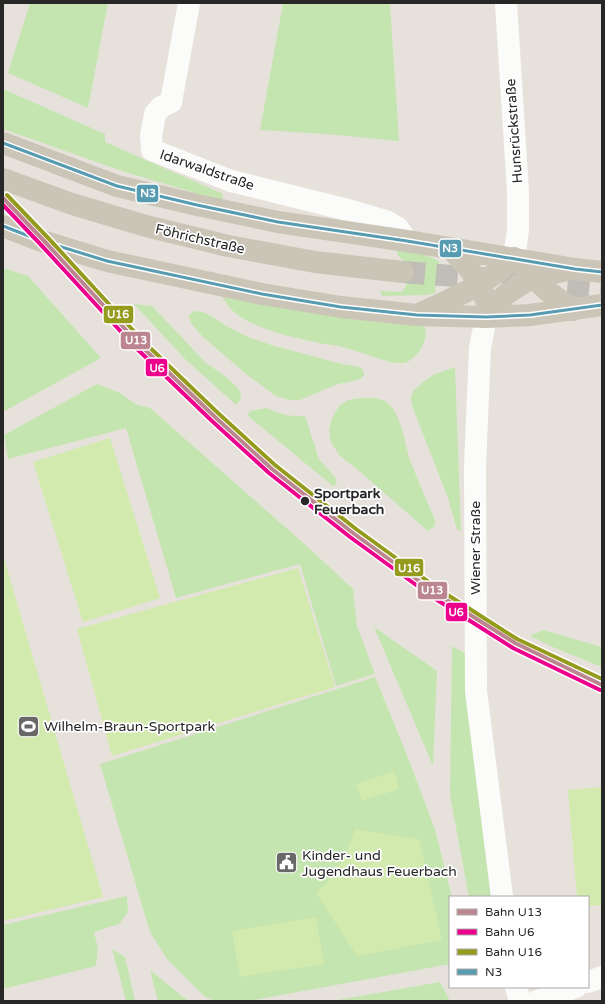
<svg xmlns="http://www.w3.org/2000/svg" width="605" height="1004" font-family="'Varela Round',sans-serif">
  <rect width="100%" height="100%" fill="#e6e2db"/>
  <path fill="#c4e5b0" d="M 30,3 L 108,3 L 88,108 L 8,73 Z
    M 283,3 L 390,3 L 399,141 L 326,134 L 260,130 Z
    M 3,89 L 105,134 L 105,142 L 223,194 L 222,201 L 122,171 L 3,129 Z
    M 397,250 L 424,254 L 439,261 L 435,293 L 427,295 L 382,296 L 380,291 L 402,292 L 408,282 L 408,266 L 398,255 Z
    M 3,268 L 28,276 L 101,358 L 3,412 Z
    M 222,297 L 336,316 L 415,324 L 425,327 C 429,339 417,360 404,363 C 390,365 357,350 342,347 C 336,345 330,345 324,344 C 300,339 276,334 254,324 C 247,321 238,316 233,311 C 229,307 225,301 222,297 Z
    M 134,304 L 152,306 L 206,363 L 225,376 L 238,388 L 241,394 L 240,400 L 236,405 L 184,358 Z
    M 194,311 L 203,312 L 213,317 L 226,326 L 248,337 L 271,345 L 342,364 L 360,367 L 363,370 L 364,375 L 361,379 L 339,384 L 328,388 L 300,400 L 289,400 L 276,396 L 247,375 L 202,336 L 191,323 L 189,315 Z
    M 455,367 L 461,531 L 457,529 L 447,495 L 412,406 L 411,398 L 413,391 L 422,383 L 433,375 Z
    M 97,384 L 120,393 L 137,405 L 150,408 L 310,549 L 353,589 L 357,626 L 375,674 L 336,686 L 300,564 L 176,598 L 126,428 L 8,459 L 4,435 Z
    M 361,398 C 369,398 378,397 385,401 C 402,411 405,447 411,463 C 419,483 427,501 435,520 L 435,526 L 428,531 L 358,470 L 339,455 L 331,442 L 329,430 L 332,418 L 339,406 L 348,400 Z
    M 267,408 C 279,414 292,417 305,416 L 319,459 L 334,476 L 337,481 L 334,487 L 247,415 L 250,411 Z
    M 374,627 L 437,671 L 433,766 Z
    M 543,630 L 602,647 L 602,667 L 555,648 L 530,636 Z
    M 452,646 L 468,655 L 492,897 L 469,897 L 450,795 Z
    M 375,677 L 406,753 L 435,829 L 452,897 L 450,897 L 450,964 L 248,1001 L 214,1001 L 204,996 L 167,959 L 150,932 L 100,764 Z
    M 127,896 L 128,912 L 119,924 L 94,932 L 98,948 L 96,966 L 3,989 L 3,925 Z
    M 112,949 L 125,957 L 135,1001 L 126,1001 Z
    M 150,970 L 188,1001 L 158,1001 Z
    M 440,982 L 450,1001 L 332,1001 Z"/>
  <path fill="#d2eaad" d="M 110,438 L 160,598 L 83,622 L 33,462 Z
    M 3,555 L 103,897 L 3,921 Z
    M 298,568 L 335,687 L 112,756 L 77,629 Z
    M 394,771 L 399,789 L 362,801 L 356,784 Z
    M 602,787 L 602,905 L 588,906 L 588,897 L 577,897 L 568,790 Z
    M 355,829 L 419,839 L 442,940 L 357,956 L 316,893 C 338,874 346,856 355,829 Z
    M 316,917 L 324,964 L 240,977 L 232,931 Z"/>
  <g fill="none" stroke-linecap="round" stroke-linejoin="round">
    <path stroke="#c0bdb7" stroke-width="22" stroke-dasharray="22 11" stroke-linecap="butt" d="M 403,272 L 602,288"/>
    <path stroke="#fbfbfa" stroke-width="22" d="M 189,3 L 171,102 L 161,107 L 155,114 L 151,136 L 152,150 L 231,181 L 348,210 L 386,221 L 398,228 L 407,241
      M 506,3 L 518,192 L 518,230 L 514,258
      M 486,317 L 480,348 L 475,466 L 476,691 L 502,897
      M 588,982 L 602,977
      M 516,987 L 520,1001
      M 537,1001 L 576,987"/>
    <path stroke="#cac5b6" stroke-width="22" d="M 3,143 L 117,186 L 197,205 L 278,222 L 407,241 L 575,269 L 602,272
      M 3,179 L 72,204 L 146,226 L 228,246 L 315,262 L 403,272
      M 3,226 L 39,240 L 107,261 L 262,294 L 341,307 L 417,315 L 486,317 L 530,315 L 602,305
      M 450,248 L 467,266 L 480,284 L 485,298
      M 525,269 L 549,292 L 573,310
      M 421,313 C 441,304 461,295 480,284 C 492,277 503,267 514,258
      M 486,317 L 505,295 L 532,277 L 563,271"/>
    <defs>
      <path id="bus-1" d="M 3,143 L 117,186 L 197,205 L 278,222 L 407,241 L 575,269 L 602,272
        M 3,226 L 39,240 L 107,261 L 262,294 L 341,307 L 417,315 L 486,317 L 530,315 L 602,305"/>
    </defs>
    <use href="#bus-1" stroke="#fff" stroke-width="6"/>
    <use href="#bus-1" stroke="#569baf" stroke-width="3"/>
    <defs>
      <path id="rail-1" d="M 3,198 L 47,244 L 138,343 L 215,417 L 272,469 L 353,533 L 437,594 L 515,643 L 602,685"/>
      <path id="rail-2" d="M 3,205 L 43,247 L 135,347 L 212,421 L 269,473 L 350,537 L 434,598 L 513,648 L 600,690"/>
      <path id="rail-3" d="M 7,195 L 51,241 L 142,340 L 218,413 L 275,465 L 356,529 L 440,590 L 517,639 L 602,679"/>
    </defs>
    <use href="#rail-1" stroke="#fff" stroke-width="7"/>
    <use href="#rail-2" stroke="#fff" stroke-width="7"/>
    <use href="#rail-3" stroke="#fff" stroke-width="7"/>
    <use href="#rail-1" stroke="#bc8691" stroke-width="4"/>
    <use href="#rail-2" stroke="#ec008c" stroke-width="4"/>
    <use href="#rail-3" stroke="#959b1c" stroke-width="4"/>
  </g>
  <defs>
    <symbol id="stadium-square" viewBox="-11 -11 22 22"><rect x="-9" y="-9" width="18" height="18" rx="4" fill="#6a6866" stroke="#fff"/><path d="M0-5a6.5 5 0 1 0 0 10a6.5 5 0 1 0 0-10ZM-3.5-1.8h7v3.6h-7Z" fill="#fff"/></symbol>
    <symbol id="civic-square" viewBox="-11 -11 22 22"><rect x="-9" y="-9" width="18" height="18" rx="4" fill="#6a6866" stroke="#fff"/><path d="M-.6-6.5H3V-4.5H.6V-3L4-1V1h2V6H-6V1h2V-1L-.6-3ZM-1.2 2.5V6h2.4V2.5Z" fill="#fff"/></symbol>
  </defs>
  <g fill-rule="evenodd">
    <use href="#stadium-square" x="16" y="714" width="25" height="25"/>
    <use href="#civic-square" x="274" y="850" width="25" height="25"/>
  </g>
  <circle fill="#272727" stroke="#fff" stroke-width="1.5" cx="305" cy="501" r="5"/>
  <g text-anchor="middle" dominant-baseline="central" stroke-width="3.5" stroke-linejoin="round" paint-order="stroke">
    <g font-size="14" fill="#272727" stroke="#fff">
      <text transform="translate(514 131) rotate(-94)">Hunsrückstraße</text>
      <text transform="translate(207 170) rotate(19)">Idarwaldstraße</text>
      <text transform="translate(200 239) rotate(13)">Föhrichstraße</text>
      <text transform="translate(475 548) rotate(-90)">Wiener Straße</text>
    </g>
    <g font-size="14" font-weight="bold" fill="#272727" stroke="#fff" text-anchor="start">
      <text x="314" y="493">Sportpark<tspan x="314" dy="16">Feuerbach</tspan></text>
    </g>
    <g font-size="14" fill="#272727" stroke="#fff" text-anchor="start">
      <text x="44" y="726">Wilhelm-Braun-Sportpark</text>
      <text x="302" y="855">Kinder- und<tspan x="302" dy="16">Jugendhaus Feuerbach</tspan></text>
    </g>
  </g>
  <g stroke="#fff" stroke-width="1.5">
    <rect x="136" y="184" width="23" height="19" rx="4" fill="#569baf"/>
    <rect x="439" y="239" width="23" height="19" rx="4" fill="#569baf"/>
    <rect x="103" y="305" width="31" height="19" rx="4" fill="#959b1c"/>
    <rect x="120" y="331" width="31" height="19" rx="4" fill="#bc8691"/>
    <rect x="145" y="358" width="23" height="19" rx="4" fill="#ec008c"/>
    <rect x="394" y="558" width="30" height="19" rx="4" fill="#959b1c"/>
    <rect x="417" y="581" width="31" height="19" rx="4" fill="#bc8691"/>
    <rect x="445" y="602" width="23" height="20" rx="4" fill="#ec008c"/>
  </g>
  <g font-size="11" text-anchor="middle" font-weight="bold" fill="#fff">
    <text x="148" y="197">N3</text>
    <text x="450" y="252">N3</text>
    <text x="118" y="318">U16</text>
    <text x="136" y="344">U13</text>
    <text x="157" y="372">U6</text>
    <text x="409" y="572">U16</text>
    <text x="432" y="594">U13</text>
    <text x="456" y="616">U6</text>
  </g>
  <rect width="605" height="1004" fill="none" stroke="#272727" stroke-width="8"/>
  <rect x="449" y="896" width="140" height="92" fill="#ffffff" stroke="#a9a9a9"/>
  <rect x="457" y="909" width="20" height="6" fill="#bc8691" stroke="#a9a9a9"/>
  <text x="485" y="916" font-size="12" fill="#272727">Bahn U13</text>
  <rect x="457" y="929" width="20" height="6" fill="#ec008c" stroke="#a9a9a9"/>
  <text x="485" y="936" font-size="12" fill="#272727">Bahn U6</text>
  <rect x="457" y="949" width="20" height="6" fill="#959b1c" stroke="#a9a9a9"/>
  <text x="485" y="956" font-size="12" fill="#272727">Bahn U16</text>
  <rect x="457" y="969" width="20" height="6" fill="#569baf" stroke="#a9a9a9"/>
  <text x="485" y="976" font-size="12" fill="#272727">N3</text>
</svg>
